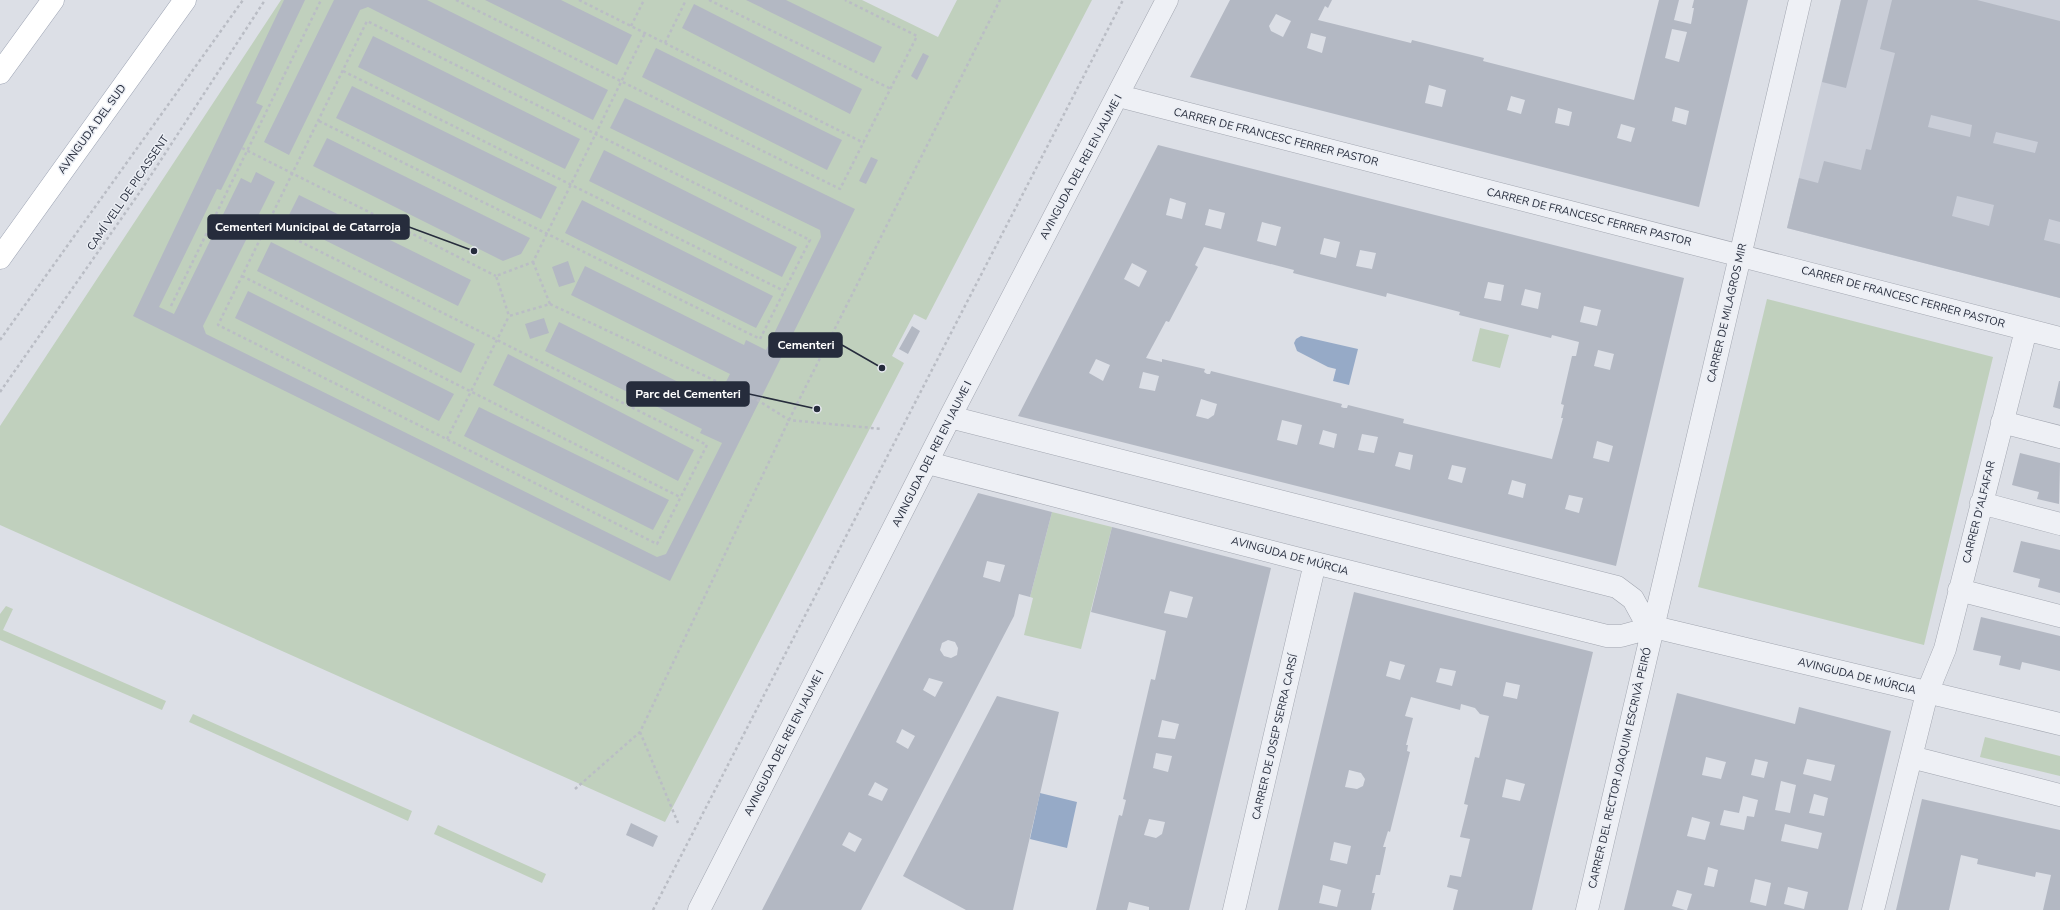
<svg xmlns="http://www.w3.org/2000/svg" width="2060" height="910" font-family="'Nunito Sans',sans-serif">
  <rect width="100%" height="100%" fill="#dcdfe6"/>
  <path fill="#caced8" d="M 1841,0 L 2060,0 L 2060,298 L 1787,228 Z"/>
  <path fill="#c0d0bd" d="M 281,0 L 862,0 L 938,37 L 957,0 L 1092,0 L 926,320 L 914,314 L 892,356 L 904,363 L 665,822 L 0,525 L 0,426 Z
    M 1767,299 L 1993,357 L 1924,645 L 1698,587 Z
    M 1480,328 L 1509,335 L 1500,368 L 1472,361 Z
    M 1052,512 L 1112,527 L 1081,649 L 1024,635 L 1033,598 L 1030,597 Z
    M 6,606 L 13,609 L 3,630 L 166,701 L 162,710 L 0,640 L 0,614 Z
    M 193,714 L 412,811 L 408,821 L 189,722 Z
    M 1985,737 L 2060,756 L 2060,776 L 1980,757 Z
    M 438,825 L 546,874 L 542,883 L 434,834 Z"/>
  <path fill="#96aac7" d="M 1301,336 L 1358,349 L 1349,385 L 1333,381 L 1336,369 L 1328,367 L 1297,351 L 1294,343 L 1296,339 Z
    M 1040,793 L 1077,802 L 1067,848 L 1030,839 Z"/>
  <path fill="#b3b8c3" fill-rule="evenodd" d="M 284,0 L 305,0 L 256,103 L 263,106 L 221,190 L 217,189 L 159,307 L 174,314 L 241,178 L 251,183 L 256,172 L 275,182 L 203,326 L 206,334 L 657,557 L 666,554 L 722,443 L 700,433 L 702,429 L 545,351 L 559,322 L 716,401 L 730,374 L 571,295 L 585,266 L 744,345 L 746,340 L 766,350 L 821,237 L 820,230 L 610,128 L 625,98 L 855,209 L 670,581 L 133,316 Z
    M 334,0 L 427,0 L 608,90 L 593,120 L 368,7 L 360,10 L 289,155 L 264,142 Z
    M 485,0 L 561,0 L 632,35 L 617,65 Z
    M 746,0 L 786,0 L 882,47 L 874,63 Z
    M 1230,0 L 1332,0 L 1328,8 L 1325,6 L 1318,20 L 1411,43 L 1412,40 L 1484,58 L 1483,61 L 1634,100 L 1659,0 L 1679,0 L 1674,20 L 1691,24 L 1694,8 L 1692,8 L 1694,0 L 1748,0 L 1699,207 L 1190,77 ZM 1276,14 L 1291,21 L 1283,37 L 1271,31 L 1269,26 ZM 1672,29 L 1687,32 L 1679,62 L 1665,58 ZM 1311,33 L 1326,37 L 1322,53 L 1307,48 ZM 1429,85 L 1446,90 L 1442,107 L 1425,103 ZM 1511,96 L 1525,100 L 1521,114 L 1507,110 ZM 1675,107 L 1689,111 L 1686,125 L 1672,121 ZM 1558,108 L 1572,112 L 1569,126 L 1555,123 ZM 1621,124 L 1635,128 L 1631,142 L 1617,138 Z
    M 1841,0 L 1868,0 L 1846,88 L 1822,82 Z
    M 1892,0 L 1977,0 L 2060,21 L 2060,222 L 2049,219 L 2044,240 L 2060,244 L 2060,298 L 1787,228 L 1799,178 L 1818,183 L 1824,161 L 1861,170 L 1866,149 L 1871,150 L 1895,53 L 1880,49 ZM 1931,115 L 1972,125 L 1970,137 L 1928,127 ZM 1996,132 L 2038,142 L 2035,153 L 1993,143 ZM 1957,196 L 1994,205 L 1989,226 L 1952,216 Z
    M 694,4 L 862,89 L 850,114 L 682,28 Z
    M 373,36 L 580,139 L 565,169 L 358,67 Z
    M 656,48 L 842,140 L 827,170 L 642,77 Z
    M 923,53 L 929,56 L 917,80 L 911,76 Z
    M 352,86 L 557,187 L 541,219 L 336,118 Z
    M 327,138 L 530,238 L 521,254 L 503,261 L 313,166 Z
    M 1158,145 L 1684,278 L 1616,566 L 1018,416 ZM 1170,198 L 1186,203 L 1182,219 L 1166,215 ZM 1209,209 L 1225,213 L 1221,229 L 1205,225 ZM 1262,222 L 1281,227 L 1276,246 L 1257,241 ZM 1324,238 L 1340,242 L 1336,258 L 1320,254 ZM 1204,247 L 1294,270 L 1293,273 L 1386,297 L 1387,293 L 1460,312 L 1459,315 L 1551,338 L 1552,335 L 1579,342 L 1576,356 L 1572,356 L 1561,404 L 1564,405 L 1561,418 L 1563,418 L 1552,459 L 1403,423 L 1404,419 L 1348,405 L 1347,408 L 1344,408 L 1341,407 L 1342,404 L 1211,371 L 1210,374 L 1207,374 L 1204,372 L 1205,369 L 1162,359 L 1162,362 L 1146,358 L 1166,321 L 1169,322 L 1198,267 L 1195,265 ZM 1360,250 L 1376,253 L 1372,269 L 1356,266 ZM 1132,263 L 1147,271 L 1139,287 L 1124,279 ZM 1488,282 L 1504,285 L 1501,301 L 1484,298 ZM 1525,289 L 1541,293 L 1538,309 L 1521,305 ZM 1584,306 L 1601,310 L 1597,326 L 1580,322 ZM 1598,350 L 1614,354 L 1610,370 L 1594,366 ZM 1096,359 L 1110,365 L 1103,381 L 1089,373 ZM 1143,372 L 1159,376 L 1155,391 L 1139,388 ZM 1201,399 L 1217,404 L 1214,415 L 1208,419 L 1196,416 ZM 1282,420 L 1302,425 L 1297,445 L 1277,440 ZM 1323,430 L 1337,434 L 1334,448 L 1319,444 ZM 1362,434 L 1378,437 L 1374,453 L 1358,450 ZM 1597,441 L 1613,446 L 1609,462 L 1593,458 ZM 1399,452 L 1413,455 L 1410,470 L 1395,466 ZM 1452,465 L 1466,468 L 1462,483 L 1448,479 ZM 1512,480 L 1526,484 L 1523,498 L 1508,494 ZM 1569,495 L 1583,498 L 1579,513 L 1565,509 Z
    M 604,150 L 797,247 L 782,277 L 589,181 Z
    M 871,157 L 878,160 L 866,184 L 859,181 Z
    M 299,195 L 471,280 L 458,306 L 286,221 Z
    M 582,200 L 773,296 L 756,328 L 565,233 Z
    M 271,242 L 475,344 L 461,373 L 257,271 Z
    M 568,261 L 575,282 L 559,287 L 552,267 Z
    M 248,291 L 454,394 L 439,421 L 235,318 Z
    M 544,318 L 549,333 L 530,339 L 525,324 Z
    M 912,326 L 920,331 L 908,354 L 899,349 Z
    M 508,354 L 694,450 L 678,481 L 493,385 Z
    M 2059,381 L 2060,381 L 2060,409 L 2053,407 Z
    M 479,407 L 669,500 L 653,530 L 464,436 Z
    M 2020,453 L 2060,463 L 2059,504 L 2037,499 L 2039,492 L 2012,485 Z
    M 978,493 L 1052,512 L 1030,597 L 1019,594 L 1014,616 L 861,910 L 762,910 ZM 987,561 L 1005,565 L 1000,582 L 983,577 ZM 948,640 L 955,642 L 958,648 L 957,655 L 951,658 L 944,656 L 940,650 L 942,643 ZM 929,678 L 943,682 L 935,697 L 923,690 ZM 902,729 L 915,736 L 908,749 L 896,742 ZM 875,782 L 888,789 L 882,801 L 868,795 ZM 849,832 L 862,839 L 855,852 L 842,845 Z
    M 1112,527 L 1271,568 L 1189,910 L 1149,910 L 1149,907 L 1129,902 L 1127,910 L 1096,910 L 1119,815 L 1122,816 L 1126,800 L 1123,799 L 1151,679 L 1155,680 L 1166,631 L 1091,612 ZM 1170,591 L 1193,597 L 1187,618 L 1164,613 ZM 1162,720 L 1179,724 L 1175,739 L 1158,737 ZM 1156,753 L 1172,756 L 1168,772 L 1153,768 ZM 1149,819 L 1165,822 L 1162,834 L 1156,838 L 1144,835 Z
    M 2021,541 L 2060,550 L 2060,593 L 2038,587 L 2040,579 L 2013,572 Z
    M 1354,592 L 1593,652 L 1532,910 L 1453,910 L 1458,890 L 1447,887 L 1450,875 L 1461,877 L 1470,839 L 1460,837 L 1468,805 L 1464,804 L 1475,757 L 1479,758 L 1489,716 L 1480,714 L 1475,708 L 1461,704 L 1460,710 L 1411,697 L 1405,716 L 1413,718 L 1406,745 L 1408,745 L 1407,751 L 1410,752 L 1390,832 L 1388,831 L 1383,847 L 1386,847 L 1380,875 L 1376,875 L 1372,893 L 1375,893 L 1371,910 L 1278,910 ZM 1390,661 L 1405,665 L 1400,680 L 1386,676 ZM 1440,668 L 1456,671 L 1452,686 L 1436,682 ZM 1506,682 L 1520,685 L 1517,699 L 1503,696 ZM 1349,770 L 1361,773 L 1365,779 L 1363,786 L 1357,789 L 1345,787 ZM 1506,779 L 1525,784 L 1520,801 L 1502,797 ZM 1334,842 L 1351,846 L 1347,864 L 1330,860 ZM 1323,885 L 1341,890 L 1337,907 L 1319,903 Z
    M 1981,617 L 2060,636 L 2060,671 L 2022,662 L 2020,670 L 1999,665 L 2001,656 L 1973,650 Z
    M 1677,693 L 1795,724 L 1799,707 L 1891,731 L 1848,910 L 1687,910 L 1692,894 L 1677,890 L 1672,906 L 1685,910 L 1624,910 ZM 1706,757 L 1726,762 L 1721,779 L 1702,775 ZM 1755,759 L 1768,762 L 1764,778 L 1751,775 ZM 1807,759 L 1835,765 L 1831,781 L 1803,774 ZM 1781,781 L 1796,785 L 1790,813 L 1775,810 ZM 1814,794 L 1828,798 L 1824,816 L 1809,813 ZM 1743,796 L 1758,800 L 1754,817 L 1747,816 L 1744,830 L 1720,825 L 1724,810 L 1739,813 ZM 1692,817 L 1710,822 L 1705,840 L 1687,836 ZM 1785,824 L 1822,833 L 1818,849 L 1781,841 ZM 1708,867 L 1718,870 L 1714,887 L 1704,885 ZM 1755,879 L 1771,883 L 1766,906 L 1750,902 ZM 1788,887 L 1808,892 L 1804,909 L 1784,904 Z
    M 997,696 L 1059,712 L 1013,910 L 966,910 L 903,876 Z
    M 1922,799 L 2060,830 L 2060,910 L 2043,910 L 2051,875 L 2036,872 L 2035,877 L 1977,864 L 1978,859 L 1961,855 L 1949,910 L 1896,910 Z
    M 631,823 L 658,836 L 653,847 L 626,835 Z"/>
  <g fill="none" stroke-linecap="round" stroke-linejoin="round">
    <defs>
      <path id="minor" d="M 1119,96 L 2060,338
        M 950,417 L 1617,587 L 1633,599 L 1645,621 L 1654,627
        M 2002,422 L 2060,437
        M 928,463 L 1315,563 L 1607,636 L 1621,636 L 1654,627 L 2060,724
        M 1981,503 L 2060,524
        M 1959,590 L 2060,616
        M 1911,757 L 2060,795
        M 699,910 L 950,417 L 1167,0
        M 1234,910 L 1315,563
        M 1587,910 L 1800,0
        M 1873,910 L 1927,693 L 1945,649 L 2026,330"/>
      <path id="major" d="M 0,73 L 53,0
        M 0,258 L 185,0"/>
    </defs>
    <use href="#minor" stroke="#a2a6b0" stroke-width="23"/>
    <use href="#major" stroke="#9ba2b2" stroke-width="23"/>
    <path stroke="#babdc5" stroke-width="2.5" stroke-dasharray="3 3" stroke-linecap="butt" d="M 456,0 L 840,189 L 917,36 L 845,0
      M 579,0 L 864,143
      M 709,0 L 891,89
      M 631,26 L 644,0
      M 665,43 L 686,0
      M 343,71 L 784,291
      M 242,148 L 496,276
      M 267,225 L 707,445 L 657,544 L 218,325 L 367,21 L 810,240 L 760,339 L 319,121
      M 533,262 L 550,304 L 509,316 L 496,276 L 533,262 L 645,33
      M 242,276 L 680,497
      M 550,304 L 759,401 L 789,420 L 882,429
      M 171,306 L 321,0
      M 0,340 L 243,0
      M 0,392 L 142,189 L 265,0
      M 447,439 L 509,316
      M 640,732 L 678,823
      M 575,789 L 640,732 L 789,420 L 1000,0
      M 653,910 L 1123,0"/>
    <use href="#minor" stroke="#eef0f5" stroke-width="22"/>
    <use href="#major" stroke="#fff" stroke-width="22"/>
  </g>
  <g text-anchor="middle" dominant-baseline="central" stroke-width="3" stroke-linejoin="round" paint-order="stroke">
    <g font-size="11" fill="#262c3c" stroke="#ebeef4">
      <text transform="translate(92 129) rotate(-54)">AVINGUDA DEL SUD</text>
      <text transform="translate(1276 137) rotate(14)">CARRER DE FRANCESC FERRER PASTOR</text>
      <text transform="translate(1081 167) rotate(-62)">AVINGUDA DEL REI EN JAUME I</text>
      <text transform="translate(128 193) rotate(-56)">CAMÍ VELL DE PICASSENT</text>
      <text transform="translate(1589 217) rotate(14)">CARRER DE FRANCESC FERRER PASTOR</text>
      <text transform="translate(1903 297) rotate(15)">CARRER DE FRANCESC FERRER PASTOR</text>
      <text transform="translate(1727 313) rotate(-77)">CARRER DE MILAGROS MIR</text>
      <text transform="translate(932 454) rotate(-63)">AVINGUDA DEL REI EN JAUME I</text>
      <text transform="translate(1979 512) rotate(-76)">CARRER D'ALFAFAR</text>
      <text transform="translate(1290 556) rotate(15)">AVINGUDA DE MÚRCIA</text>
      <text transform="translate(1857 676) rotate(14)">AVINGUDA DE MÚRCIA</text>
      <text transform="translate(1275 737) rotate(-77)">CARRER DE JOSEP SERRA CARSÍ</text>
      <text transform="translate(784 743) rotate(-63)">AVINGUDA DEL REI EN JAUME I</text>
      <text transform="translate(1620 768) rotate(-77)">CARRER DEL RECTOR JOAQUIM ESCRIVÀ PEIRÓ</text>
    </g>
  </g>
  <path fill="none" stroke="#262c3c" stroke-width="1.5" d="M474 251L409 227M882 368L842 345M817 409L749 394"/>
  <g fill="#262c3c" stroke="#ebeef4" stroke-width="1.5">
    <circle cx="474" cy="251" r="4"/>
    <circle cx="882" cy="368" r="4"/>
    <circle cx="817" cy="409" r="4"/>
  </g>
  <g fill="#262c3c" stroke="#262c3c" stroke-width="1.5">
    <rect x="208" y="215" width="201" height="24" rx="4"/>
    <rect x="769" y="333" width="73" height="24" rx="4"/>
    <rect x="627" y="382" width="122" height="24" rx="4"/>
  </g>
  <g font-size="12" text-anchor="middle" font-weight="bold" fill="#fff">
    <text x="308" y="231">Cementeri Municipal de Catarroja</text>
    <text x="806" y="349">Cementeri</text>
    <text x="688" y="398">Parc del Cementeri</text>
  </g>
</svg>
